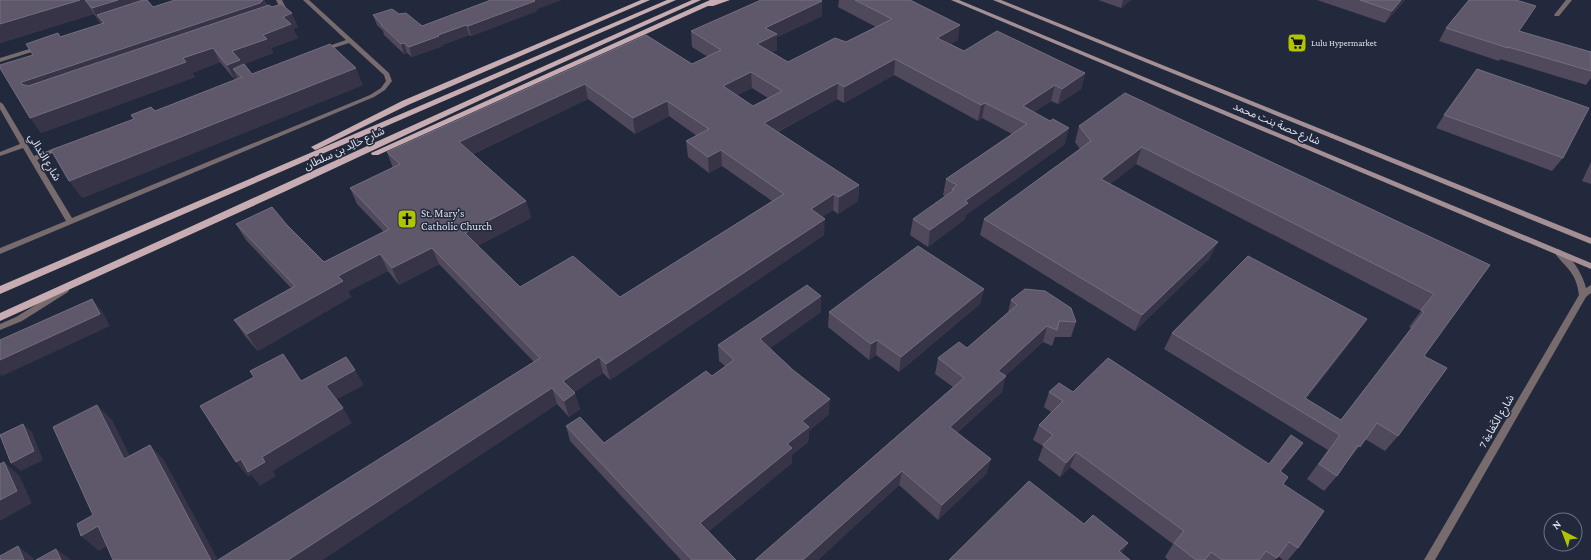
<svg xmlns="http://www.w3.org/2000/svg" width="1591" height="560" font-family="'Crimson Pro','Noto Sans Arabic',serif">
  <rect width="100%" height="100%" fill="#22293c"/>
  <g fill="none" stroke-linecap="round" stroke-linejoin="round">
    <path fill="#786b6e" fill-rule="evenodd" d="M 276,0 L 282,0 L 286,8 L 281,15 L 279,16 L 276,14 L 280,8 Z
      M 303,0 L 309,0 L 389,73 L 392,81 L 385,90 L 374,97 L 0,254 L 0,248 L 66,221 L 23,148 L 0,156 L 0,152 L 20,144 L 0,109 L 0,102 L 3,104 L 34,156 L 58,147 L 62,147 L 63,148 L 37,160 L 72,218 L 370,95 L 381,88 L 386,81 L 384,75 L 349,43 L 324,51 L 320,51 L 320,49 L 346,40 Z
      M 1566,0 L 1572,0 L 1559,16 L 1555,16 L 1554,15 Z
      M 39,46 L 42,48 L 41,49 L 0,62 L 0,58 Z
      M 1558,249 C 1571,254 1583,275 1586,288 L 1591,285 L 1591,293 L 1586,297 L 1435,560 L 1424,560 L 1579,295 C 1576,271 1566,269 1554,252 Z
      M 65,287 L 69,290 L 68,292 L 22,321 L 0,330 L 0,324 L 16,317 Z"/>
    <path fill="#a49094" fill-rule="evenodd" d="M 951,0 L 959,0 L 1591,263 L 1591,269 Z
      M 993,0 L 1001,0 L 1591,238 L 1591,244 Z"/>
    <path fill="#c7adb1" fill-rule="evenodd" d="M 641,0 L 650,0 L 408,105 L 318,149 L 315,150 L 311,147 L 402,101 Z
      M 667,0 L 676,0 L 0,294 L 0,286 Z
      M 692,0 L 701,0 L 487,97 L 286,191 L 0,321 L 0,313 C 231,209 461,102 692,0 Z
      M 710,0 L 730,0 L 713,6 L 708,6 L 378,155 L 372,155 L 371,153 Z"/>
  </g>
  <path fill="#50485b" fill-rule="evenodd" d="M 0,0 L 147,0 L 153,7 L 175,0 L 264,0 L 267,5 L 298,27 L 293,29 L 298,38 L 271,48 L 273,53 L 242,65 L 252,74 L 363,85 L 82,198 L 155,111 L 238,79 L 235,80 L 220,62 L 192,73 L 195,77 L 41,133 L 33,55 L 60,37 L 101,24 L 94,14 L 0,43 Z
    M 491,0 L 561,0 L 537,9 L 537,11 L 471,36 L 469,35 L 442,45 L 443,46 L 412,57 L 407,53 L 404,54 L 384,35 L 383,31 L 377,25 L 373,15 L 399,14 L 422,26 Z
    M 839,0 L 910,0 L 958,40 L 951,44 L 964,51 L 1085,73 L 1081,89 L 1058,104 L 1051,101 L 1034,112 L 1065,144 L 966,215 L 965,219 L 928,247 L 910,235 L 913,219 L 945,196 L 943,195 L 946,179 L 1012,134 L 982,118 L 978,121 L 894,75 L 844,103 L 837,99 L 778,132 L 859,185 L 858,201 L 838,214 L 833,210 L 822,217 L 824,235 L 610,380 L 603,373 L 574,392 L 580,409 L 569,417 L 557,404 L 322,560 L 218,560 L 534,362 L 439,264 L 399,285 L 388,271 L 348,291 L 351,297 L 258,351 L 245,336 L 234,320 L 291,288 L 246,240 L 236,224 L 287,225 L 324,262 L 384,232 L 357,204 L 350,188 L 393,168 L 387,152 L 646,35 L 692,64 L 708,57 L 692,47 L 691,31 L 822,16 L 777,37 L 777,50 L 772,52 L 788,62 L 846,42 L 876,27 L 838,7 ZM 752,88 L 768,98 L 753,106 L 737,95 ZM 588,99 L 635,134 L 669,116 L 697,136 L 686,141 L 688,157 L 709,173 L 722,166 L 772,201 L 620,297 L 520,287 L 477,246 L 531,218 L 526,201 L 473,154 Z
    M 1098,0 L 1131,0 L 1121,8 Z
    M 1317,0 L 1405,0 L 1385,23 Z
    M 1446,28 L 1519,31 L 1591,52 L 1591,78 L 1586,85 L 1500,59 L 1499,61 L 1439,41 Z
    M 1444,115 L 1563,158 L 1552,171 L 1436,128 Z
    M 1079,126 L 1490,265 L 1424,356 L 1398,436 L 1385,451 L 1365,439 L 1347,462 L 1346,462 L 1337,476 L 1324,491 L 1307,479 L 1328,450 L 1164,349 L 1172,333 L 1356,335 L 1306,399 L 1341,420 L 1411,328 L 1409,327 L 1421,311 L 1136,164 L 1110,184 L 1210,258 L 1135,331 L 980,235 L 984,219 L 1080,149 L 1075,142 Z
    M 1591,162 L 1591,184 L 1582,181 Z
    M 984,289 L 980,304 L 899,372 L 876,355 L 869,360 L 828,327 L 829,312 Z
    M 1011,300 L 1076,322 L 1071,337 L 1055,337 L 1052,346 L 1043,342 L 1005,376 L 1002,392 L 957,433 L 991,459 L 986,474 L 938,520 L 899,485 L 818,560 L 755,560 L 953,387 L 935,374 L 938,358 L 967,348 L 1008,312 Z
    M 821,312 L 770,348 L 829,414 L 809,431 L 808,442 L 792,455 L 792,463 L 709,531 L 736,560 L 681,560 L 570,441 L 566,426 L 604,443 L 712,376 L 725,366 L 719,361 L 718,345 Z
    M 1049,392 L 1073,392 L 1269,464 L 1303,443 L 1292,458 L 1281,472 L 1283,484 L 1298,548 L 1288,560 L 1283,560 L 1278,556 L 1275,560 L 1168,560 L 1165,557 L 1173,544 L 1070,467 L 1060,477 L 1038,460 L 1043,446 L 1033,440 L 1039,425 L 1051,412 L 1044,407 Z"/>
  <path fill="#373448" d="M 80,0 L 85,0 L 94,14 L 0,43 L 0,24 Z
    M 118,0 L 145,0 L 97,15 L 102,23 L 101,24 L 92,8 Z
    M 263,0 L 264,0 L 270,14 L 33,97 L 21,84 L 22,82 Z
    M 533,0 L 561,0 L 537,9 L 537,11 L 471,36 L 468,26 Z
    M 1123,0 L 1131,0 L 1121,8 Z
    M 1401,0 L 1405,0 L 1385,23 L 1392,11 Z
    M 822,1 L 822,16 L 777,37 L 777,50 L 758,59 L 757,44 L 765,28 Z
    M 292,13 L 298,27 L 293,29 L 298,38 L 271,48 L 273,53 L 242,65 L 248,75 L 233,69 L 238,79 L 235,80 L 227,65 L 232,51 L 263,35 L 283,17 Z
    M 466,25 L 469,35 L 442,45 L 443,46 L 412,57 L 409,47 Z
    M 960,25 L 958,40 L 935,53 L 937,38 Z
    M 404,43 L 407,53 L 404,54 L 401,44 Z
    M 213,48 L 220,62 L 192,73 L 195,77 L 41,133 L 30,118 L 183,58 Z
    M 895,59 L 894,75 L 844,103 L 844,87 Z
    M 356,68 L 363,85 L 82,198 L 69,181 Z
    M 751,72 L 752,88 L 724,102 L 723,86 Z
    M 1085,73 L 1081,89 L 1058,104 L 1062,89 Z
    M 838,83 L 837,99 L 764,139 L 764,123 Z
    M 585,84 L 588,99 L 464,158 L 459,142 Z
    M 1055,85 L 1051,101 L 1020,121 L 1023,106 Z
    M 667,101 L 669,116 L 635,134 L 633,118 Z
    M 985,103 L 982,118 L 978,121 L 981,105 Z
    M 1069,128 L 1065,144 L 966,215 L 965,219 L 928,247 L 930,230 L 965,201 Z
    M 1142,147 L 1136,164 L 1096,195 L 1101,179 Z
    M 721,150 L 722,166 L 709,173 L 708,157 Z
    M 859,185 L 858,201 L 838,214 L 839,197 Z
    M 834,194 L 833,210 L 810,225 L 811,209 Z
    M 526,201 L 531,218 L 470,250 L 465,233 Z
    M 825,219 L 824,235 L 610,380 L 606,364 Z
    M 1218,242 L 1210,258 L 1135,331 L 1142,315 Z
    M 432,248 L 439,264 L 399,285 L 392,268 Z
    M 380,254 L 388,271 L 348,291 L 351,297 L 258,351 L 247,334 L 338,276 Z
    M 984,289 L 980,304 L 899,372 L 901,357 Z
    M 821,296 L 821,312 L 761,355 L 760,339 Z
    M 92,299 L 102,311 L 110,326 L 2,376 L 0,374 L 0,360 Z
    M 1367,319 L 1356,335 L 1298,409 L 1305,398 Z
    M 1047,326 L 1043,342 L 994,386 L 998,371 Z
    M 877,340 L 876,355 L 869,360 L 871,344 Z
    M 599,357 L 603,373 L 568,397 L 563,381 Z
    M 355,370 L 364,385 L 336,400 L 326,386 Z
    M 1006,376 L 1002,392 L 947,442 L 950,427 Z
    M 552,388 L 557,404 L 322,560 L 288,560 Z
    M 575,393 L 580,409 L 569,417 L 564,401 Z
    M 830,399 L 829,414 L 809,431 L 808,442 L 792,455 L 792,463 L 702,537 L 700,523 L 787,444 L 802,421 Z
    M 97,405 L 112,420 L 139,474 L 124,459 Z
    M 343,408 L 352,423 L 273,471 L 276,476 L 260,486 L 251,475 L 248,477 L 236,462 Z
    M 23,424 L 32,432 L 43,460 L 21,471 L 11,463 Z
    M 1303,443 L 1292,458 L 1269,486 L 1280,471 Z
    M 150,445 L 164,460 L 218,560 L 211,560 Z
    M 1076,452 L 1070,467 L 1060,477 L 1066,463 Z
    M 991,459 L 986,474 L 938,520 L 942,505 Z
    M 4,462 L 19,475 L 32,503 L 0,521 L 0,500 Z
    M 902,471 L 899,485 L 818,560 L 803,560 Z
    M 98,526 L 115,541 L 99,551 L 81,536 Z
    M 1128,543 L 1119,558 L 1119,551 Z
    M 18,546 L 32,557 L 34,560 L 24,560 Z
    M 56,549 L 70,559 L 70,560 L 61,560 Z"/>
  <path fill="#5f586b" stroke="#736e80" fill-rule="evenodd" d="M 2,0 L 80,0 L 0,24 L 0,1 Z
    M 85,0 L 118,0 L 92,8 Z
    M 143,0 L 147,0 L 153,7 L 175,0 L 263,0 L 260,3 L 22,82 L 21,84 L 28,86 L 269,5 L 272,7 L 281,4 L 292,13 L 283,17 L 291,24 L 263,35 L 267,39 L 232,51 L 240,60 L 227,65 L 213,48 L 183,58 L 186,62 L 30,118 L 0,68 L 0,65 L 33,55 L 26,44 L 58,33 L 60,37 L 104,23 L 97,15 Z
    M 491,0 L 534,0 L 535,1 L 468,26 L 466,25 L 438,35 L 439,36 L 409,47 L 404,43 L 401,44 L 381,25 L 382,25 L 373,15 L 392,9 L 399,14 L 406,13 L 422,26 Z
    M 761,0 L 820,0 L 822,1 L 765,28 L 777,34 L 757,44 L 788,62 L 835,38 L 846,42 L 892,19 L 855,0 L 910,0 L 960,25 L 937,38 L 964,51 L 997,31 L 1085,73 L 1062,89 L 1055,85 L 1023,106 L 1050,121 L 1053,119 L 1069,128 L 965,201 L 968,203 L 930,230 L 913,219 L 954,190 L 952,189 L 957,185 L 946,179 L 1027,124 L 985,103 L 981,105 L 895,59 L 844,87 L 838,83 L 764,123 L 859,185 L 839,197 L 834,194 L 811,209 L 825,219 L 606,364 L 599,357 L 563,381 L 575,393 L 564,401 L 552,388 L 288,560 L 218,560 L 540,358 L 432,248 L 392,268 L 380,254 L 338,276 L 343,281 L 247,334 L 234,320 L 295,286 L 236,224 L 272,207 L 287,225 L 324,262 L 389,229 L 350,188 L 400,164 L 387,152 L 646,35 L 692,64 L 721,50 L 691,31 ZM 751,72 L 782,91 L 753,106 L 723,86 ZM 585,84 L 633,118 L 667,101 L 709,129 L 686,141 L 708,157 L 721,150 L 784,194 L 620,297 L 573,256 L 520,287 L 465,233 L 526,201 L 459,142 Z
    M 1360,0 L 1401,0 L 1392,11 Z
    M 1469,0 L 1516,0 L 1536,6 L 1519,31 L 1591,52 L 1591,71 L 1508,47 L 1508,48 L 1446,28 Z
    M 330,44 L 356,68 L 69,181 L 51,150 L 134,119 L 131,115 L 151,107 L 155,111 L 242,77 L 233,69 L 244,64 L 252,74 Z
    M 1477,69 L 1589,108 L 1563,158 L 1444,115 Z
    M 1125,93 L 1490,265 L 1424,356 L 1447,368 L 1398,436 L 1377,423 L 1360,447 L 1358,445 L 1337,476 L 1319,464 L 1340,435 L 1172,333 L 1248,256 L 1367,319 L 1305,398 L 1341,420 L 1424,312 L 1421,310 L 1434,294 L 1142,147 L 1101,179 L 1218,242 L 1142,315 L 984,219 L 1091,141 L 1079,126 Z
    M 918,246 L 984,289 L 901,357 L 877,340 L 871,344 L 829,312 Z
    M 807,285 L 821,296 L 760,339 L 793,370 L 830,399 L 802,421 L 809,427 L 787,444 L 792,448 L 700,523 L 736,560 L 692,560 L 566,426 L 580,417 L 604,443 L 706,371 L 712,376 L 734,360 L 718,345 Z
    M 1025,289 L 1045,291 L 1071,308 L 1076,322 L 1059,321 L 1057,330 L 1047,326 L 998,371 L 1006,376 L 950,427 L 991,459 L 942,505 L 902,471 L 803,560 L 755,560 L 964,378 L 938,358 L 959,342 L 967,348 L 1017,305 L 1011,300 Z
    M 92,299 L 100,314 L 0,360 L 0,340 Z
    M 283,354 L 301,381 L 346,357 L 355,370 L 326,386 L 343,408 L 262,457 L 265,462 L 248,472 L 241,459 L 236,462 L 200,406 L 254,377 L 250,371 Z
    M 1108,358 L 1269,464 L 1291,435 L 1303,443 L 1280,471 L 1288,477 L 1283,484 L 1324,511 L 1298,548 L 1289,542 L 1277,558 L 1266,551 L 1259,560 L 1222,560 L 1211,552 L 1205,560 L 1196,560 L 1174,543 L 1184,531 L 1076,452 L 1066,463 L 1043,445 L 1053,435 L 1039,425 L 1063,401 L 1049,392 L 1059,383 L 1073,392 Z
    M 97,405 L 124,459 L 150,445 L 211,560 L 113,560 L 98,526 L 81,536 L 77,524 L 93,515 L 53,427 Z
    M 23,424 L 34,451 L 11,463 L 0,435 Z
    M 4,462 L 17,491 L 0,500 L 0,464 Z
    M 1029,481 L 1084,524 L 1093,515 L 1128,543 L 1119,551 L 1130,560 L 949,560 Z
    M 18,546 L 24,560 L 0,560 L 0,556 Z
    M 56,549 L 61,560 L 36,560 Z"/>
  <defs>
    <symbol id="supermarket-square" viewBox="-11 -11 22 22"><rect x="-9" y="-9" width="18" height="18" rx="4" fill="#b0c500" stroke="#22293c"/><path d="M-6-5.5h2.5l.6 2H6L4.5 2H-2.5L-4.4-4H-6ZM-1.5 3.2a1.3 1.3 0 1 0 .1 0ZM3 3.2a1.3 1.3 0 1 0 .1 0Z" fill="#111"/></symbol>
    <symbol id="church-square" viewBox="-11 -11 22 22"><rect x="-9" y="-9" width="18" height="18" rx="4" fill="#b0c500" stroke="#22293c"/><path d="M-1.2-6h2.4v3.5h3.3v2.4h-3.3V6h-2.4V-.1h-3.3v-2.4h3.3Z" fill="#111"/></symbol>
  </defs>
  <g fill-rule="evenodd">
    <use href="#supermarket-square" x="1286" y="32" width="22" height="22"/>
    <use href="#church-square" x="396" y="208" width="22" height="22"/>
  </g>
  <g text-anchor="middle" dominant-baseline="central" stroke-width="3" stroke-linejoin="round" paint-order="stroke">
    <g font-size="9" fill="#dfe3f0" stroke="#22293c" text-anchor="start">
      <text x="1311" y="43">Lulu Hypermarket</text>
    </g>
    <g font-size="11" fill="#dfe3f0" stroke="#22293c">
      <text transform="translate(1277 123) rotate(23)">شارع حصة بنت محمد</text>
      <text transform="translate(344 148) rotate(-25)">شارع خالِد بن سلطان</text>
      <text transform="translate(45 157) rotate(59)">شارع التدالي</text>
      <text transform="translate(1496 421) rotate(-60)">شارع الكَفاءة 7</text>
    </g>
    <g font-size="11" fill="#dfe3f0" stroke="#22293c" text-anchor="start">
      <text x="421" y="213">St. Mary's<tspan x="421" dy="13">Catholic Church</tspan></text>
    </g>
  </g>
  <g transform="translate(1563 532) rotate(318)"><circle r="19" fill="#22293c" stroke="#6e7384"/>
  <path d="M0-3L7 15L0 10L-7 15Z" fill="#b0c500"/>
  <text y="-6" font-size="11" font-weight="bold" text-anchor="middle" fill="#dfe3f0">N</text>
  </g>
</svg>
